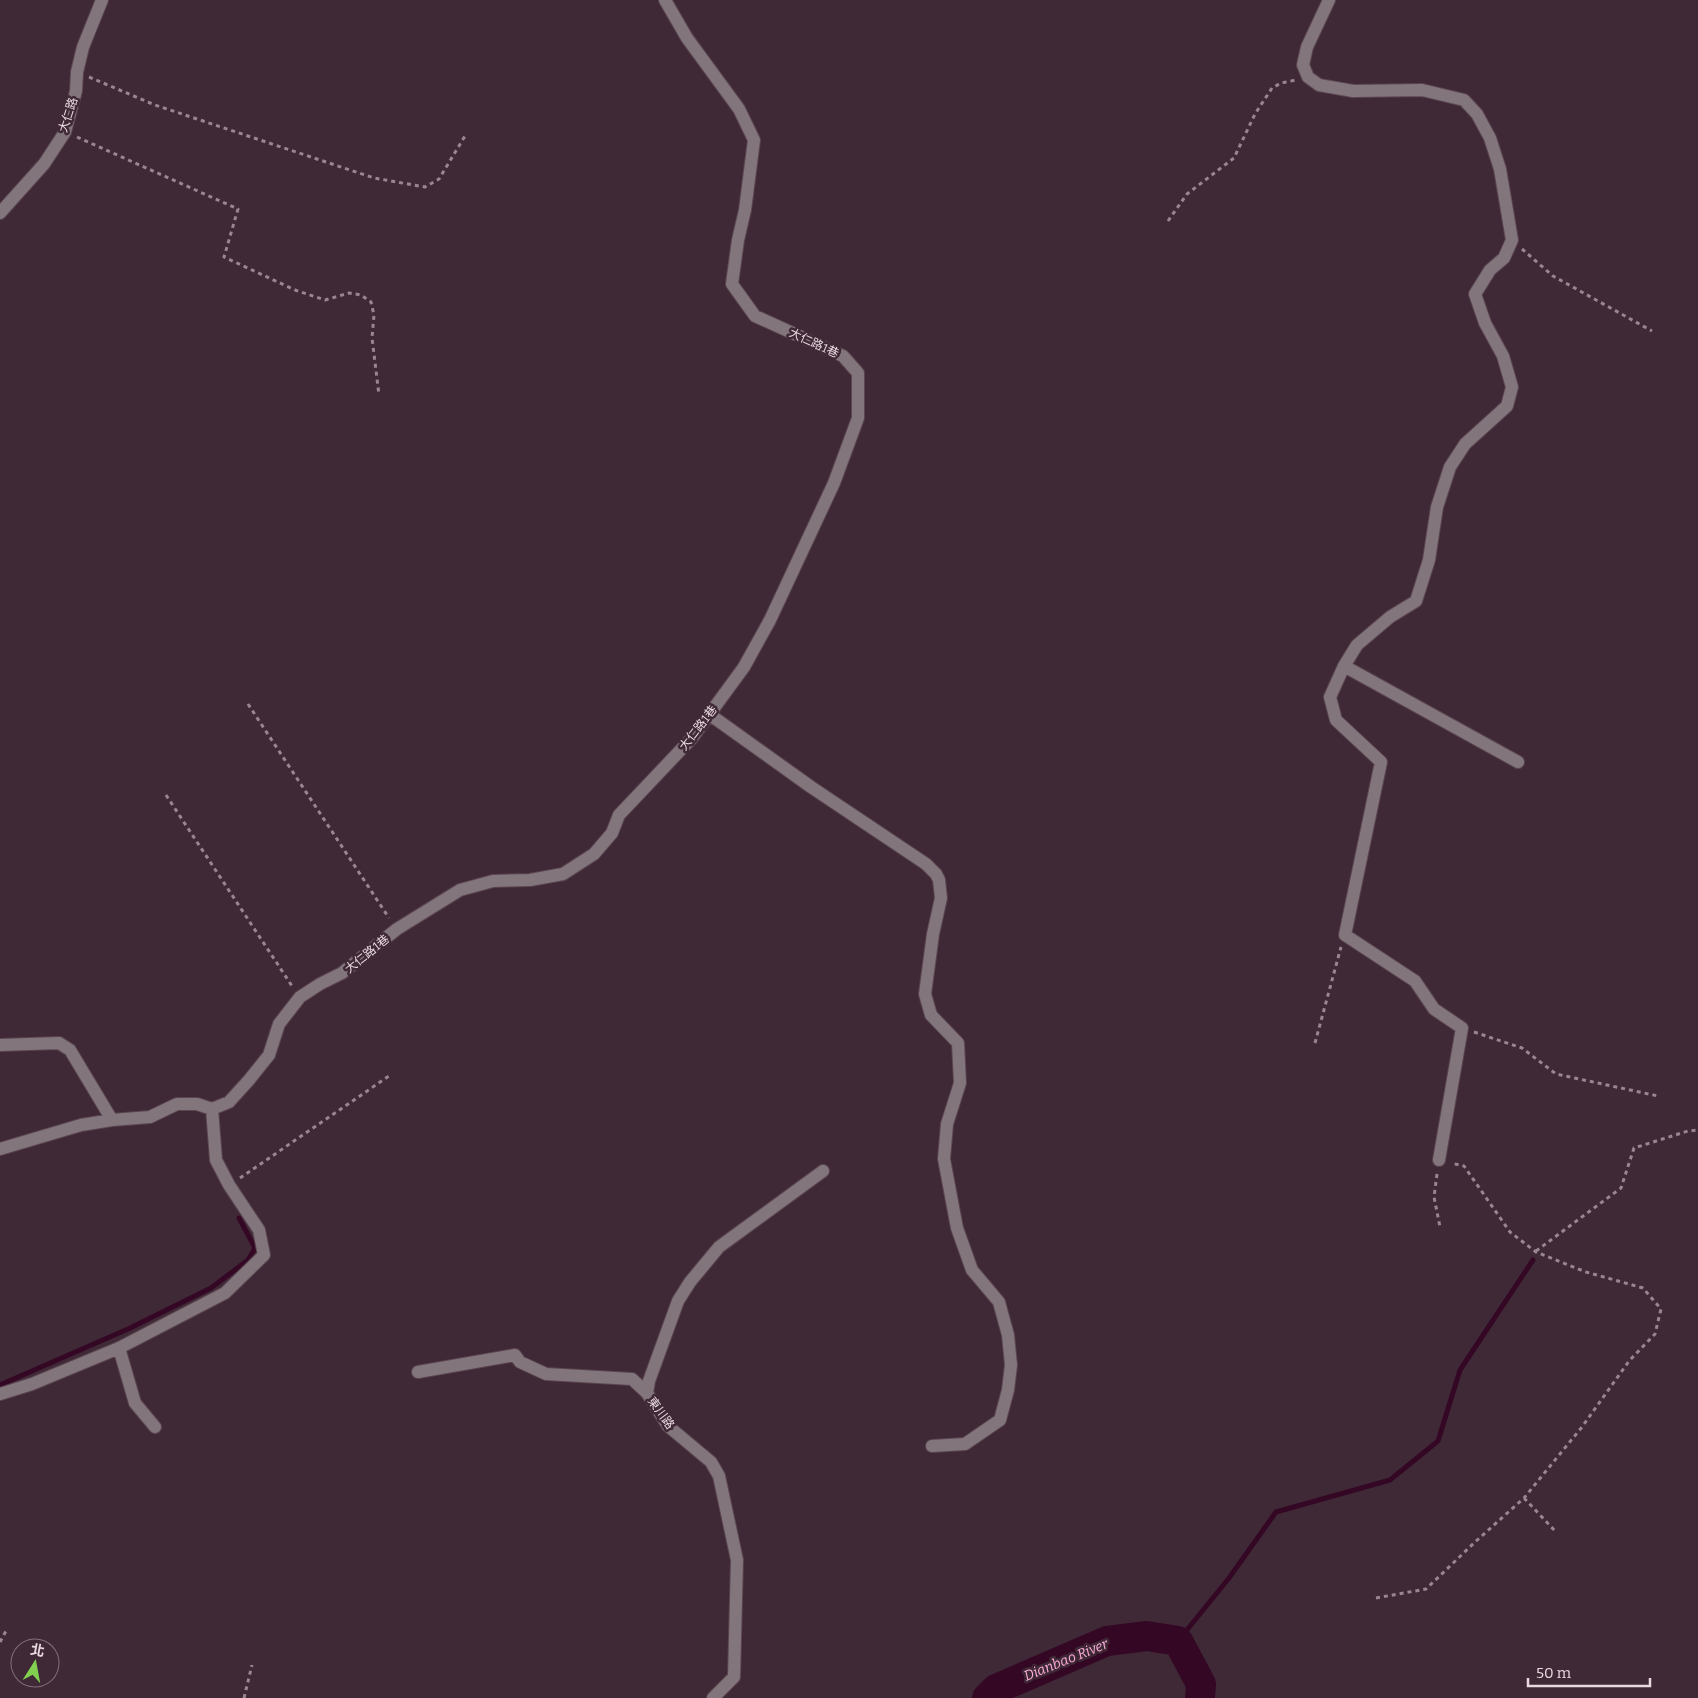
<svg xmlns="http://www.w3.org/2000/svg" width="1698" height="1698" font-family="Bitter,'Noto Sans TC',serif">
  <rect width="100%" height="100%" fill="#402936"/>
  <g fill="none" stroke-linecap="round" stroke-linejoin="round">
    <path stroke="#340825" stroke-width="5" d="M 0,1385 L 128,1329 L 211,1288 L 248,1260 L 255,1248 L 239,1218
      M 1178,1641 L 1229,1578 L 1276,1512 L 1390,1480 L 1438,1441 L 1460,1370 L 1533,1260"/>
    <path stroke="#340825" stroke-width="30" d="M 987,1698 L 996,1689 L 1107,1641 L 1147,1636 L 1178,1641 L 1201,1684 L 1200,1698"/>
    <defs>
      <path id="minor" d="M 1329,0 L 1307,47 L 1303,65 L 1308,77 L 1319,85 L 1353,91 L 1422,90 L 1464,100 L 1477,114 L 1490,138 L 1500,169 L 1512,240 L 1504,258 L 1490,270 L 1475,294 L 1485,323 L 1503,356 L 1512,387 L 1507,406 L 1465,444 L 1450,467 L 1437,507 L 1429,560 L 1416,601 L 1390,617 L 1357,645 L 1344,666 L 1330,697 L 1336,720 L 1381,762 L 1345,935 L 1415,981 L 1434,1009 L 1462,1028 L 1439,1160
        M 0,213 L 44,164 L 65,132 L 76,91 L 77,72 L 83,47 L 102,0
        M 1344,666 L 1518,762
        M 709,714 L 811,787 L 926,864 L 936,874 L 939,880 L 941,898 L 933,934 L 925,994 L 931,1015 L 958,1043 L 960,1083 L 947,1124 L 944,1159 L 957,1228 L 972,1270 L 999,1302 L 1008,1335 L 1011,1365 L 1008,1390 L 1000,1420 L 965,1444 L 932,1446
        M 0,1045 L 59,1043 L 70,1050 L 112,1120
        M 0,1149 L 81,1125 L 112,1120 L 150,1117 L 177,1104 L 197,1104 L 212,1109 L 229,1102 L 249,1080 L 269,1055 L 279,1024 L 300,997 L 320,984 L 342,973 L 397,929 L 460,890 L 493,881 L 530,880 L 563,874 L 594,854 L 612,833 L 619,815 L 692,738 L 744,667 L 770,620 L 834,483 L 858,418 L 858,373 L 843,356 L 755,316 L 732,284 L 738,240 L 745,210 L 754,140 L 739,109 L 687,38 L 665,0
        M 119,1348 L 135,1403 L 155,1427
        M 418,1372 L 515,1355 L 520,1362 L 546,1374 L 632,1379 L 647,1393
        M 0,1394 L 32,1384 L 119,1348 L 225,1293 L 264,1255 L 259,1230 L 229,1185 L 216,1160 L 212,1109
        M 713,1698 L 734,1677 L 737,1560 L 719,1476 L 711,1462 L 668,1426 L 647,1393 L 649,1381 L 678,1301 L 690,1282 L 719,1247 L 823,1171"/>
    </defs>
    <use href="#minor" stroke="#5b4551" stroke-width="14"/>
    <path stroke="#988690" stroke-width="3" stroke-dasharray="4 4" stroke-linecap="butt" d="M 89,77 L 155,105 L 374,178 L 425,187 L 439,179 L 465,136
      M 77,137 L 238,209 L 224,257 L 295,290 L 325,300 L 349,293 L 361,295 L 371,302 L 374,315 L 372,338 L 379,395
      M 1168,221 L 1187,194 L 1234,158 L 1255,114 L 1272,88 L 1281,83 L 1296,80
      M 1522,249 L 1553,276 L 1652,331
      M 248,704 L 389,918
      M 166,795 L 292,986
      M 1474,1032 L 1522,1048 L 1556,1074 L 1658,1096
      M 1315,1043 L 1341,947
      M 1437,1174 L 1434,1197 L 1440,1227
      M 240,1178 L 389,1076
      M 1536,1251 L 1621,1188 L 1634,1148 L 1688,1131 L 1698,1130
      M 1524,1498 L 1556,1532
      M 1376,1598 L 1426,1589 L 1474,1543 L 1524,1498 L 1582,1427 L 1629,1361 L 1655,1334 L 1661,1309 L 1643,1288 L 1586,1272 L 1536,1252 L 1510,1232 L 1464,1166 L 1451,1163
      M 0,1642 L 7,1629
      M 244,1698 L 252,1665"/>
    <use href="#minor" stroke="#82767c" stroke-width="12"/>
  </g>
  <g text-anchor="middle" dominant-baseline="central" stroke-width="5" stroke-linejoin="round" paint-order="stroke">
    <g font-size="12" fill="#e8d9e1" stroke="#402936">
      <text transform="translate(68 115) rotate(-72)">大仁路</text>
      <text transform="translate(814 343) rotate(25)">大仁路1巷</text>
      <text transform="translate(698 728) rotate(-52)">大仁路1巷</text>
      <text transform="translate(367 954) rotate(-39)">大仁路1巷</text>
      <text transform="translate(661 1413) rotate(54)">東川路</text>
    </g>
    <g font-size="14" font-style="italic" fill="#fdadda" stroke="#402936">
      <text transform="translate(1066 1660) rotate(-22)">Dianbao River</text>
    </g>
  </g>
  <g transform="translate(35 1663) rotate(11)"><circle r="24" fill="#402936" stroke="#836f7a"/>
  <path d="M0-4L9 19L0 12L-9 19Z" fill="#82d04f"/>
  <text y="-8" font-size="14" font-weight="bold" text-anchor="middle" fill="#e8d9e1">北</text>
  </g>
  <path d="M1528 1678v8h122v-8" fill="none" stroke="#e8d9e1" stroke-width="2.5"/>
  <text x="1536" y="1678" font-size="15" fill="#e8d9e1" stroke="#402936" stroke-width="4" paint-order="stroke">50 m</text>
</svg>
